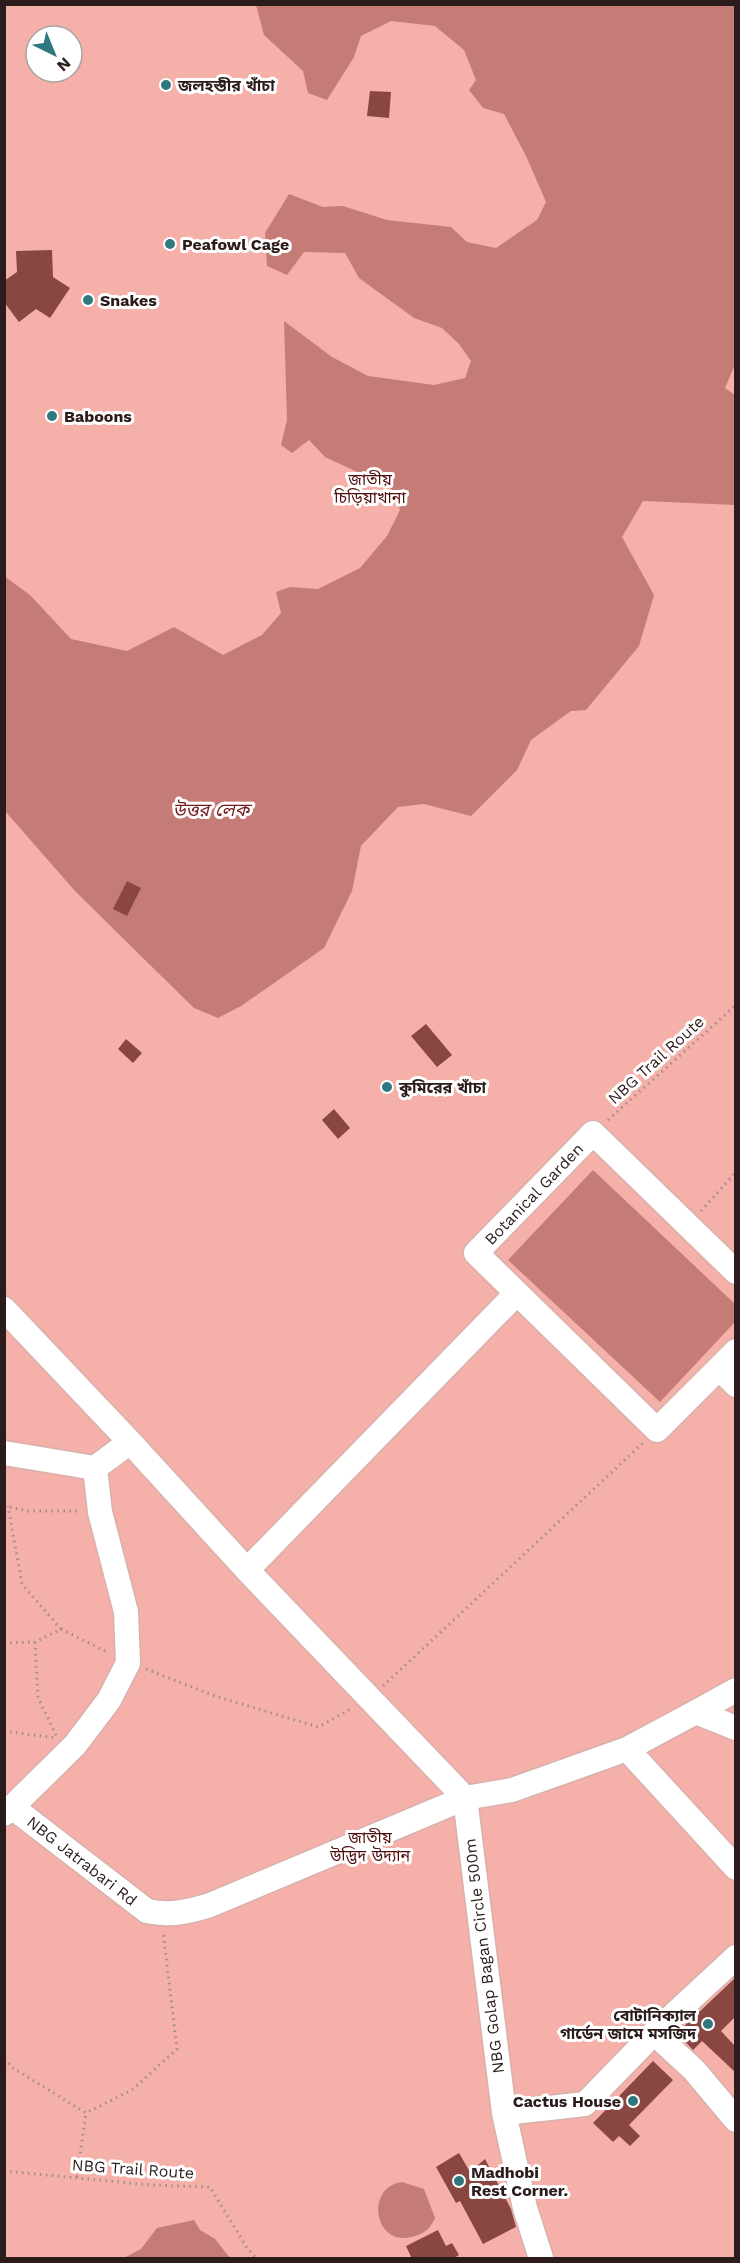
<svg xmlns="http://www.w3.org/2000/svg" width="740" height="2263" font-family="'Work Sans','Noto Sans Bengali',sans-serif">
  <rect width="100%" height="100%" fill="#fae1de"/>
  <path fill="#f4b0a9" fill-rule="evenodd" d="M 5,5 L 735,5 L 735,2258 L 5,2258 ZM 36,36 L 72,36 L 72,72 L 36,72 Z"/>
  <path fill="#c67c76" d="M 256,5 L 735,5 L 736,362 L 725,388 L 735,395 L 735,505 L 643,501 L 622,537 L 654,595 L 639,646 L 586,710 L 571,711 L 531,740 L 517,770 L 471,816 L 424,804 L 398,807 L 361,846 L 352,891 L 324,948 L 241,1006 L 218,1018 L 194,1008 L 145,960 L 75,891 L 5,811 L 4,576 L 30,595 L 71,639 L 127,651 L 174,627 L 223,655 L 262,635 L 281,613 L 276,592 L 290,587 L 318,589 L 360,568 L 387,536 L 400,510 L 390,487 L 325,457 L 309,440 L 292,453 L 281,445 L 287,420 L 284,321 L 332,357 L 368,376 L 434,385 L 465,378 L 471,361 L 459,344 L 442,328 L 414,318 L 359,278 L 345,253 L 304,252 L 287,275 L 267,266 L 265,233 L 289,194 L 323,207 L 343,206 L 387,220 L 451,227 L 467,242 L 496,248 L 537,220 L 546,202 L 526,156 L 504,114 L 483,108 L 469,90 L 476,80 L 464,50 L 435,26 L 391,21 L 361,36 L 354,57 L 327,100 L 308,93 L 303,71 L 264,35 Z
    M 593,1170 L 735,1304 L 735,1322 L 660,1402 L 508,1260 Z
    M 402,2182 L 424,2189 L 435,2218 C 430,2228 426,2233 415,2236 C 374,2250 364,2187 402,2182 Z
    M 194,2220 L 200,2230 L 215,2239 L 230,2258 L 124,2258 L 141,2249 L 157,2228 Z"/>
  <path fill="#8a4742" d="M 370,91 L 391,92 L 389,118 L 367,116 Z
    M 52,250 L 53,277 L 70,288 L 50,318 L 36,309 L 19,322 L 4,302 L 4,281 L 17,272 L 16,251 Z
    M 127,881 L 141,888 L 127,916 L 113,909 Z
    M 426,1024 L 452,1055 L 437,1067 L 411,1036 Z
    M 126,1039 L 142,1053 L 133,1063 L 118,1049 Z
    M 334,1109 L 350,1128 L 338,1139 L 322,1120 Z
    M 735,1978 L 735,2017 L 721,2031 L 735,2046 L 735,2072 L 702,2041 L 693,2050 L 677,2033 Z
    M 653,2061 L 673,2080 L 629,2125 L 640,2136 L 630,2146 L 619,2136 L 613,2142 L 593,2123 Z
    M 459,2153 L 470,2172 L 485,2159 L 511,2209 L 516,2227 L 483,2244 L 460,2201 L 456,2203 L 436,2167 Z
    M 438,2230 L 446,2246 L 452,2243 L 459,2255 L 452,2259 L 412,2259 L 406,2246 Z"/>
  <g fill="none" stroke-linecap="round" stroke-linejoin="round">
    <defs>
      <path id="minor" d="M 736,1272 L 593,1133 L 476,1253 L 657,1430 L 736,1351
        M 4,1309 L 130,1442 L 247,1570 L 465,1798
        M 719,1368 L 736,1385
        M 4,1453 L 95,1468 L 130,1442
        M 247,1570 L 516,1294
        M 696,1712 L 736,1690
        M 627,1749 L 736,1868
        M 465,1798 L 504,2113 L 585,2104 L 654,2033 L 736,1957
        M 12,1807 L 75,1745 L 109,1700 L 128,1663 L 126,1612 L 100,1512 L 95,1468
        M 4,1814 L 12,1807 L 147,1911 C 170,1916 188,1912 210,1905 L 465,1798 L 512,1790 L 627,1749 L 696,1712 L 736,1728
        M 654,2033 L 694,2070 L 736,2120
        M 504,2113 L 525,2208 L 541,2258"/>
    </defs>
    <use href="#minor" stroke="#d8b0ac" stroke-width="27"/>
    <path stroke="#a18d8a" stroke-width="3" stroke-dasharray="1.5 4.5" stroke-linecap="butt" d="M 608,1120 L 736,1005
      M 701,1211 L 736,1172
      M 4,1506 L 28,1511 L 80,1511
      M 61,1629 L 107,1652
      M 35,1642 L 38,1698 L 57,1737
      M 4,1643 L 35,1642 L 61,1629 L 22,1584 L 8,1506
      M 146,1669 L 215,1696 L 318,1727 L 353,1708
      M 383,1686 L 643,1443
      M 4,1731 L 56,1738
      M 4,2059 L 13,2068 L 86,2113 L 132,2090 L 177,2049 L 163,1931
      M 4,2171 L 151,2185 L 210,2187 L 247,2248 L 256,2258
      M 77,2177 L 86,2113"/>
    <use href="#minor" stroke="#fff" stroke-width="24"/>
  </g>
  <g fill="#2f7880" stroke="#fff" stroke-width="2">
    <circle cx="166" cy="85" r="6"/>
    <circle cx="170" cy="244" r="6"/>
    <circle cx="88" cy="300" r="6"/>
    <circle cx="52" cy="416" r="6"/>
    <circle cx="387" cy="1087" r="6"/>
    <circle cx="708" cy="2024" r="6"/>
    <circle cx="633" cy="2101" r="6"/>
    <circle cx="459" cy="2181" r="6"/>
  </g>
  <g text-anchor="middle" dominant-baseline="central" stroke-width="6" stroke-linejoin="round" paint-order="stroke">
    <g font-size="16" font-weight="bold" fill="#2b1c1b" stroke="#fff" text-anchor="start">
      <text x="178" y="85">জলহস্তীর খাঁচা</text>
      <text x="182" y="244">Peafowl Cage</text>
      <text x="100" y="300">Snakes</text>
      <text x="64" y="416">Baboons</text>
      <text x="399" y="1087">কুমিরের খাঁচা</text>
      <text x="696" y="2015" text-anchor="end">বোটানিক্যাল<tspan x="696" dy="18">গার্ডেন জামে মসজিদ</tspan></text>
      <text x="621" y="2101" text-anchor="end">Cactus House</text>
      <text x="471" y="2172">Madhobi<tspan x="471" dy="18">Rest Corner.</tspan></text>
    </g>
    <g font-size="16" fill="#4f0c0d" stroke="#fff">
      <text x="370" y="479">জাতীয়<tspan x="370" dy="18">চিড়িয়াখানা</tspan></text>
      <text x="370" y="1837">জাতীয়<tspan x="370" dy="18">উদ্ভিদ উদ্যান</tspan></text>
    </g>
    <g font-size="16" fill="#2b1c1b" stroke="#fff">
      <text transform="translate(656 1060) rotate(-42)">NBG Trail Route</text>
      <text transform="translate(534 1194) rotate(-46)">Botanical Garden</text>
      <text transform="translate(82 1861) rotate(38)">NBG Jatrabari Rd</text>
      <text transform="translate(484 1956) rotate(-97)">NBG Golap Bagan Circle 500m</text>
      <text transform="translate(133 2169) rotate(4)">NBG Trail Route</text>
    </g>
    <g font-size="18" font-style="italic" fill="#731b1c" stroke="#fff">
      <text x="211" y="809">উত্তর লেক</text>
    </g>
  </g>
  <rect width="740" height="2263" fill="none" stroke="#2b1c1b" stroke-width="12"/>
  <g transform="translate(54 54) rotate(137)"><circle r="28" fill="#ffffff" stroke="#aaa4a4" stroke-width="1.5"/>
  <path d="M0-4.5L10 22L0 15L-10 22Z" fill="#2f7880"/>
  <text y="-9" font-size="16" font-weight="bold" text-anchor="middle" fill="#2b1c1b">N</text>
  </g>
</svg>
